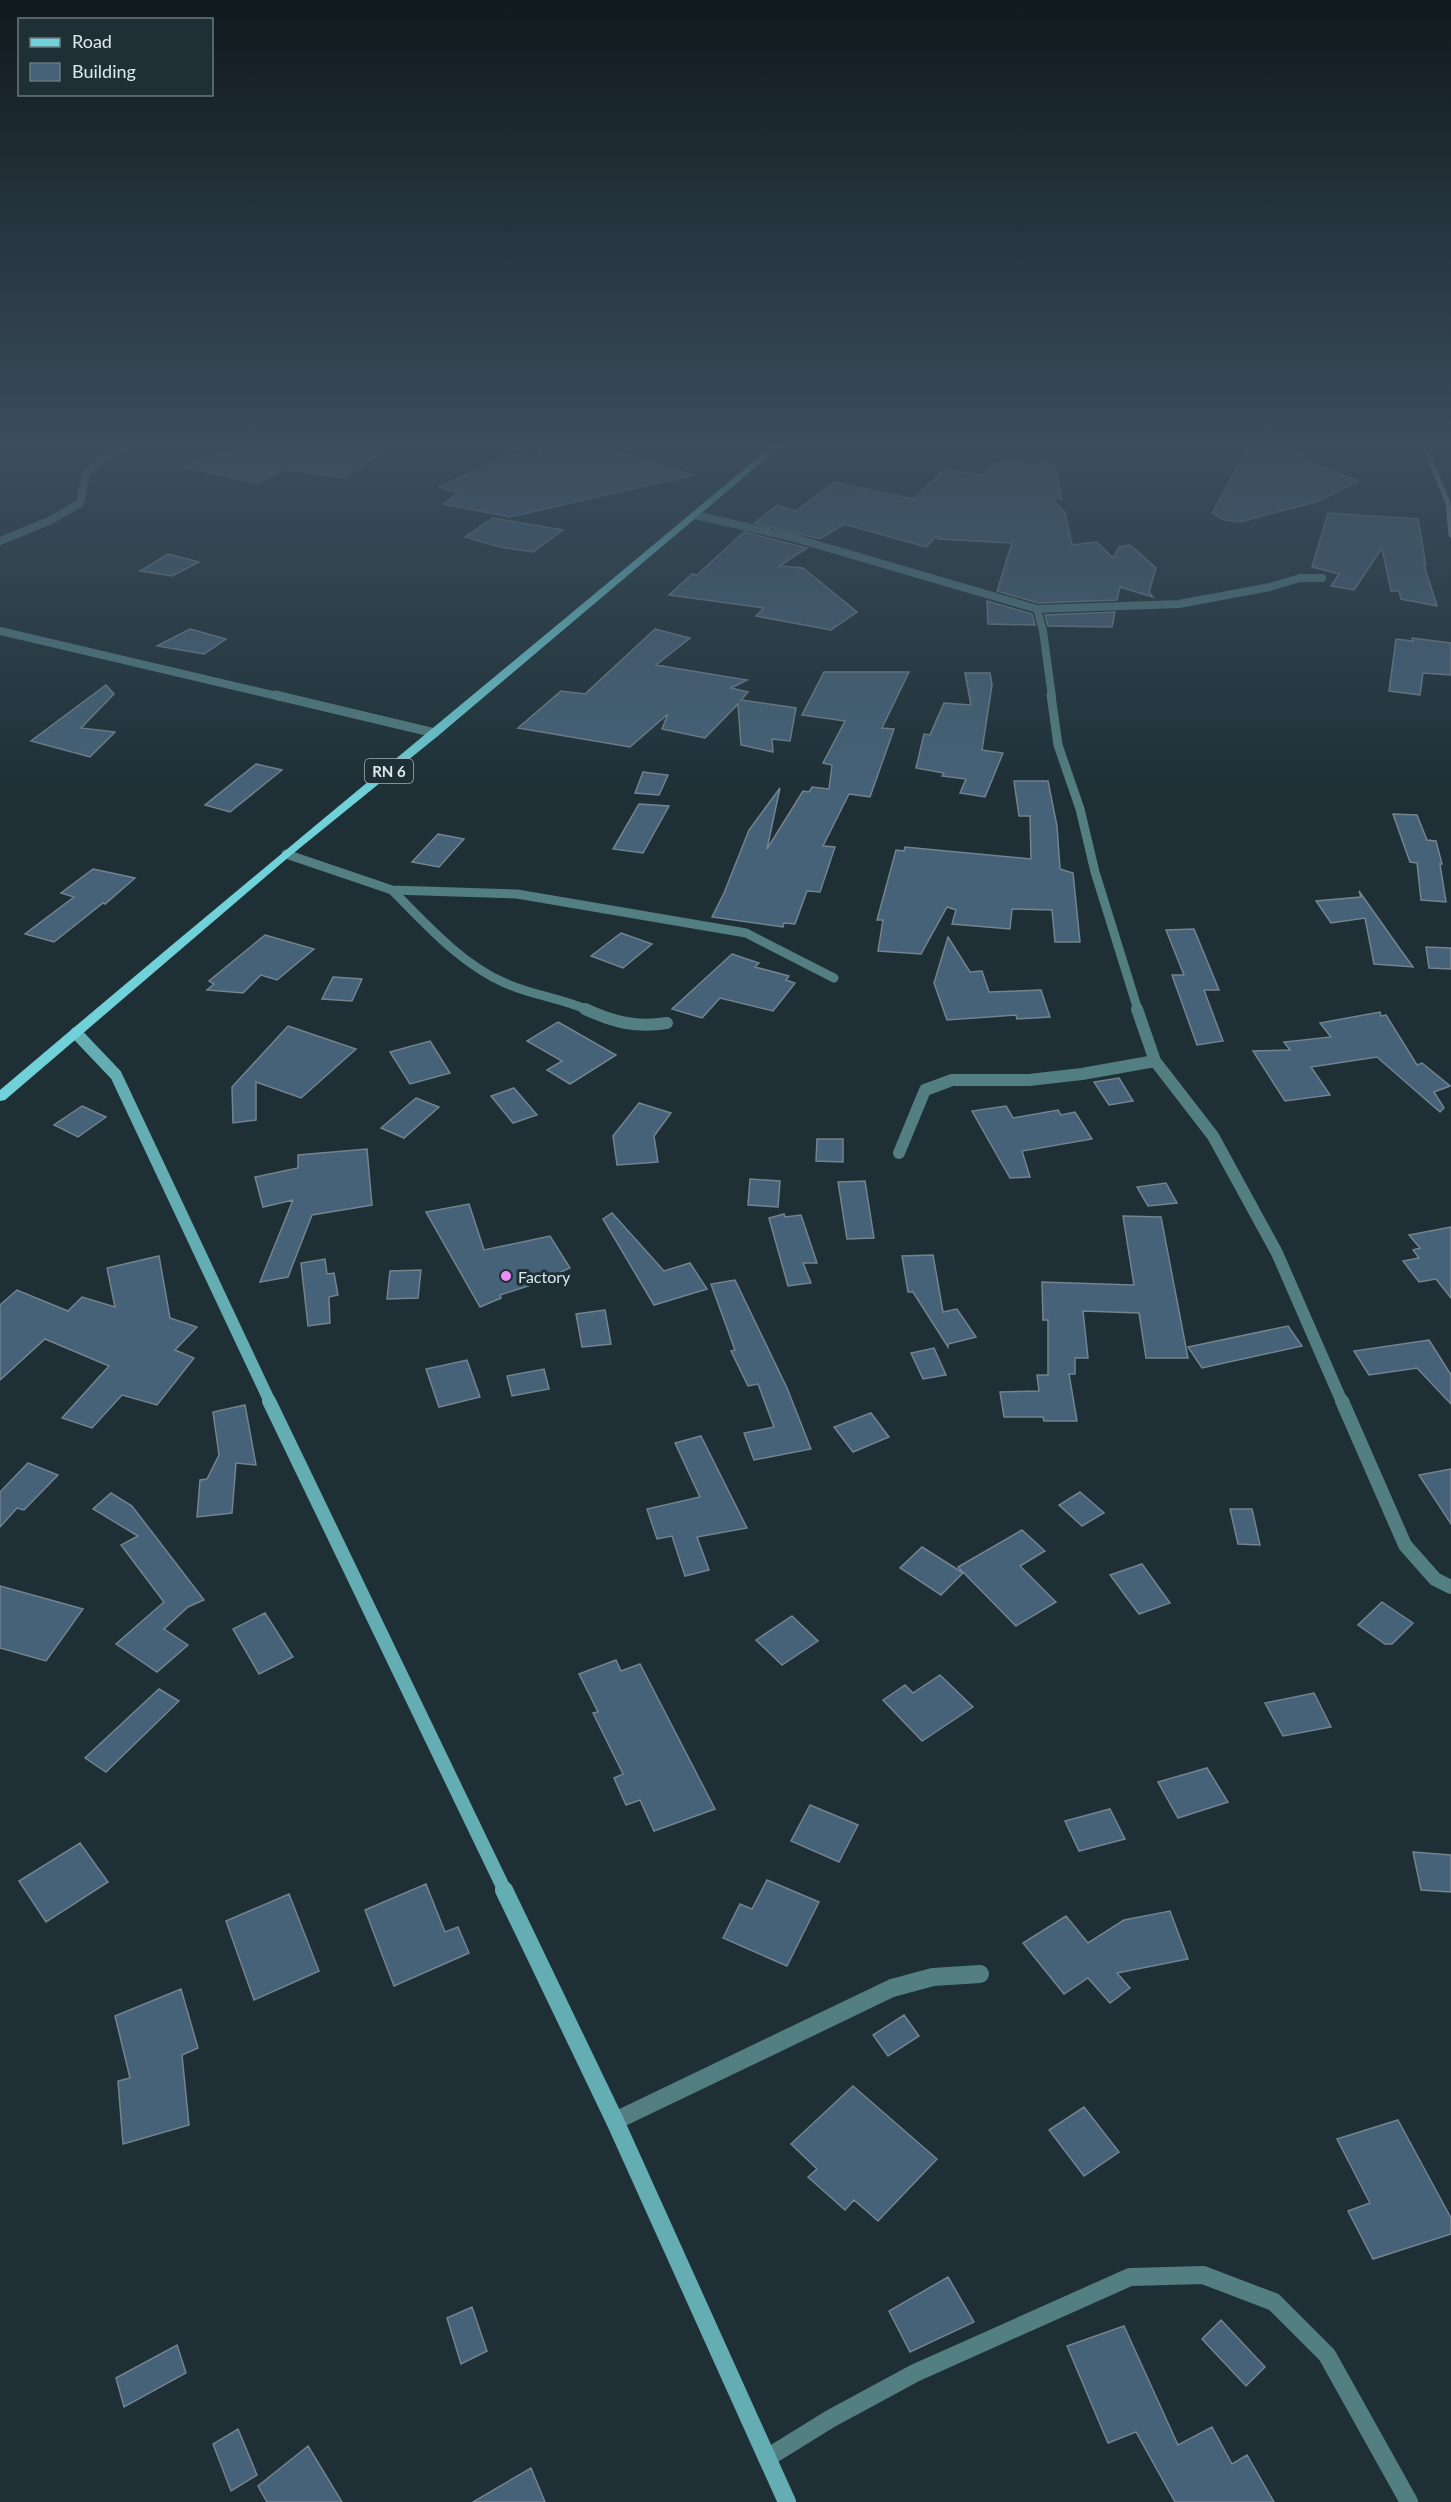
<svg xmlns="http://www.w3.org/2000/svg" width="1451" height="2502" font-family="Lato,sans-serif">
  <rect width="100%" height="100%" fill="#1e3036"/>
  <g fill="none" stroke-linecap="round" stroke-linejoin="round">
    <path stroke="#8896ab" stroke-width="5" d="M 1424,445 L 1448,503 L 1451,535"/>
  </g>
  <path fill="#466278" stroke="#73838f" stroke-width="1.5" d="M 246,445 L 390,445 L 345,478 L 284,469 L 257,483 L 183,467 Z
    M 540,445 L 596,445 L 693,475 L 510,517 L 443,504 L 459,493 L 439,487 L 512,454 L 540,458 Z
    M 1283,447 L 1285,449 L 1298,449 L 1306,460 L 1358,481 L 1319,501 L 1240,522 L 1225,520 L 1212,513 L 1247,448 Z
    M 1006,460 L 1034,465 L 1039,461 L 1055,464 L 1062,499 L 1050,497 L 1065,512 L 1072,545 L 1097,542 L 1113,558 L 1119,547 L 1130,545 L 1156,568 L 1149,592 L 1153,597 L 1120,587 L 1117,600 L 1038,603 L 997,591 L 1012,543 L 938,539 L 937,536 L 926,547 L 844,524 L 820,539 L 755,523 L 777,505 L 796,511 L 834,482 L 913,499 L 945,469 L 983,475 L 995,463 L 1002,464 Z
    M 1328,513 L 1418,519 L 1426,565 L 1424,565 L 1437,606 L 1401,599 L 1399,591 L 1391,591 L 1382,548 L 1354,590 L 1331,586 L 1339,574 L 1312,567 Z
    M 493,518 L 563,530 L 533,552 L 500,547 L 465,537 Z
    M 744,532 L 807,548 L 779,566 L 803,568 L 857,612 L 831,630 L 756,616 L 764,608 L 669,595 L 692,574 L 697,575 Z
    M 168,554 L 199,562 L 172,576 L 140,571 Z
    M 987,601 L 1032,614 L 1035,625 L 988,624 Z
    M 1115,612 L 1112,627 L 1048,626 L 1045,615 Z
    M 190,629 L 226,639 L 204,654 L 157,646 Z
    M 655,629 L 690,638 L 656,665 L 747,680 L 731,688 L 748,692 L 741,700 L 796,708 L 790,741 L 772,739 L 773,752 L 741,745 L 738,704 L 705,738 L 662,729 L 668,714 L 630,747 L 518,728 L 561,691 L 585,694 Z
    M 1412,638 L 1451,643 L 1451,675 L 1423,673 L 1420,695 L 1389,691 L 1396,639 L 1413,641 Z
    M 824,672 L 909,672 L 882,728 L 894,729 L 870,797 L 849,794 L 823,846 L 835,847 L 820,892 L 807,891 L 795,924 L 784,923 L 783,927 L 712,917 L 724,893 L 749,830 L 780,788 L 767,849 L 803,791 L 809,792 L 812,787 L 829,789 L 832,765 L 823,763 L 845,721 L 802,715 Z
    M 965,673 L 990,673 L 992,685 L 982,750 L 1003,753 L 985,797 L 960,793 L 966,779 L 942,776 L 944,773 L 916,768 L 924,734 L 930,735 L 944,703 L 971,705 Z
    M 106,685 L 114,694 L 81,728 L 115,732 L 90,757 L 31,741 Z
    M 256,764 L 282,770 L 230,812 L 205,805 Z
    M 643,772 L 668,775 L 659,795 L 635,793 Z
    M 1014,781 L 1048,781 L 1057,826 L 1060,869 L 1073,873 L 1080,942 L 1055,942 L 1052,910 L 1012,909 L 1010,929 L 952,924 L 956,910 L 947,907 L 921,954 L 878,951 L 883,920 L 877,920 L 896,850 L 904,851 L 905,847 L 1031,859 L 1030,816 L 1019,816 Z
    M 639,804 L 669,806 L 643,853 L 613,849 Z
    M 1393,814 L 1417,815 L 1427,840 L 1436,841 L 1442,864 L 1440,864 L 1446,902 L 1421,900 L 1417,863 L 1410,862 Z
    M 438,834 L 464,839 L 439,867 L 412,862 Z
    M 93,869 L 135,878 L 105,904 L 103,903 L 54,942 L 25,934 L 74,897 L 61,893 Z
    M 1359,891 L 1400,949 L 1413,967 L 1374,964 L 1365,918 L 1331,923 L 1316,901 L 1361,897 Z
    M 1194,929 L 1219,990 L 1204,990 L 1223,1041 L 1197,1045 L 1172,975 L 1184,975 L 1166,930 Z
    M 621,933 L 652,944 L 623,968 L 591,956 Z
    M 265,935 L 314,949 L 277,980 L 261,975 L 243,993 L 207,990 L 214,984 L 209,981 Z
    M 948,937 L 970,972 L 982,971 L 989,992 L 1041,990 L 1050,1017 L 1017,1019 L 1016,1015 L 947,1020 L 934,983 Z
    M 1426,947 L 1451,948 L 1451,969 L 1429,968 Z
    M 732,954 L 759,963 L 755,967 L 789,976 L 786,980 L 795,983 L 773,1011 L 720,998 L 702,1018 L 672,1009 Z
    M 333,977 L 362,979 L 352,1001 L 322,999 Z
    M 1380,1012 L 1381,1016 L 1386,1015 L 1417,1065 L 1422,1063 L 1450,1086 L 1434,1092 L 1444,1108 L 1440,1112 L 1377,1057 L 1311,1067 L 1330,1095 L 1285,1101 L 1253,1051 L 1290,1050 L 1284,1042 L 1331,1037 L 1320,1023 Z
    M 558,1022 L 616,1055 L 570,1084 L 547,1070 L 562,1061 L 527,1041 Z
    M 288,1026 L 356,1049 L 301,1098 L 256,1082 L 256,1120 L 233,1123 L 232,1087 Z
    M 430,1041 L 450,1073 L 410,1084 L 390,1052 Z
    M 1119,1078 L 1133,1101 L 1109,1105 L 1094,1082 Z
    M 514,1088 L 537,1115 L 513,1123 L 491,1096 Z
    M 416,1098 L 439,1107 L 404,1138 L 381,1128 Z
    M 639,1103 L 671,1113 L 654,1136 L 658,1162 L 617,1165 L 613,1136 Z
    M 82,1106 L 106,1117 L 78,1137 L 54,1125 Z
    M 1006,1106 L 1013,1118 L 1058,1110 L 1061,1115 L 1075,1112 L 1092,1139 L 1022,1151 L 1030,1177 L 1010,1178 L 972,1111 Z
    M 817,1139 L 843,1139 L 843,1162 L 816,1161 Z
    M 367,1149 L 372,1205 L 312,1215 L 288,1277 L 260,1282 L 293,1200 L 263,1207 L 255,1177 L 298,1168 L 298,1155 Z
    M 750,1179 L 780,1181 L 778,1207 L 748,1205 Z
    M 865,1181 L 874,1238 L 847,1239 L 838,1182 Z
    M 1166,1183 L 1177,1203 L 1148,1206 L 1137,1187 Z
    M 469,1204 L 484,1250 L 550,1236 L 570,1268 L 531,1285 L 500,1295 L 501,1298 L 480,1307 L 426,1212 Z
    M 612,1213 L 664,1271 L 690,1263 L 707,1289 L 654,1305 L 603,1219 Z
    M 784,1214 L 785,1217 L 801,1215 L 817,1263 L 803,1263 L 811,1283 L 788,1286 L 769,1218 Z
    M 1123,1216 L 1161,1217 L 1188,1358 L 1146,1358 L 1139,1313 L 1083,1311 L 1088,1358 L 1075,1358 L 1075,1374 L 1069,1374 L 1077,1421 L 1044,1421 L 1043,1417 L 1004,1417 L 1000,1392 L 1039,1391 L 1037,1375 L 1048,1375 L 1048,1320 L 1043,1320 L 1042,1282 L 1134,1285 Z
    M 1451,1227 L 1451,1298 L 1436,1279 L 1419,1282 L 1403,1261 L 1419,1258 L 1413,1250 L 1420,1248 L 1409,1235 Z
    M 933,1255 L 943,1312 L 957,1309 L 976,1337 L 948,1344 L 948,1347 L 913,1292 L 908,1292 L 902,1256 Z
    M 159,1256 L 170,1318 L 197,1327 L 175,1350 L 194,1358 L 157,1405 L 122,1395 L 92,1428 L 62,1418 L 109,1366 L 45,1339 L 0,1380 L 0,1305 L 17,1290 L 68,1311 L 82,1297 L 115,1307 L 107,1268 Z
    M 325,1259 L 327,1274 L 334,1273 L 338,1295 L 329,1297 L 330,1323 L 308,1326 L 301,1263 Z
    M 421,1270 L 418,1298 L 387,1299 L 390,1271 Z
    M 735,1280 L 787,1388 L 811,1449 L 754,1460 L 744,1433 L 774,1427 L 758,1384 L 748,1386 L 731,1351 L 735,1350 L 711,1284 Z
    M 605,1310 L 611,1344 L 582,1347 L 576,1314 Z
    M 1288,1326 L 1302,1346 L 1202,1368 L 1188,1347 Z
    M 1429,1340 L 1451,1375 L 1451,1404 L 1417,1368 L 1369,1375 L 1354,1351 Z
    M 934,1348 L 946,1375 L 923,1379 L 911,1353 Z
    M 467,1360 L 480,1397 L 439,1407 L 426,1369 Z
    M 544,1369 L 549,1389 L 512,1396 L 507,1376 Z
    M 245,1405 L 256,1465 L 236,1463 L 232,1513 L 197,1517 L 200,1480 L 207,1479 L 219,1455 L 213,1412 Z
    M 871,1413 L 889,1437 L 853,1452 L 834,1427 Z
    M 701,1436 L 747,1528 L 697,1537 L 709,1570 L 685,1576 L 672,1536 L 657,1539 L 647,1509 L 700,1497 L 675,1443 Z
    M 28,1463 L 58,1475 L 24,1510 L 17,1508 L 0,1527 L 0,1492 Z
    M 1451,1469 L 1451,1524 L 1419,1475 Z
    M 1080,1492 L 1104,1513 L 1082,1526 L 1059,1505 Z
    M 111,1493 L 132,1506 L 204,1600 L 188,1607 L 164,1629 L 188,1645 L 157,1672 L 116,1644 L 164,1602 L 121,1545 L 138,1536 L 93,1509 Z
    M 1230,1509 L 1252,1509 L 1260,1545 L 1238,1544 Z
    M 1022,1530 L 1045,1551 L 1020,1566 L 1056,1602 L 1016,1626 L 958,1567 Z
    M 922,1547 L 963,1573 L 941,1595 L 900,1568 Z
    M 1142,1564 L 1170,1603 L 1139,1614 L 1110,1575 Z
    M 0,1586 L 83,1609 L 46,1661 L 0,1648 Z
    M 1382,1602 L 1413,1623 L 1392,1644 L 1385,1644 L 1358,1625 Z
    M 265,1613 L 293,1657 L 259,1674 L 233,1629 Z
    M 792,1616 L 818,1641 L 782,1665 L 756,1640 Z
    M 616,1660 L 621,1671 L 640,1664 L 715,1809 L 654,1831 L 640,1800 L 626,1805 L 614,1778 L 623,1774 L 593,1713 L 598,1712 L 579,1674 Z
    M 940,1675 L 973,1707 L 922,1741 L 883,1700 L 905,1685 L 913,1693 Z
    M 159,1689 L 179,1701 L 106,1772 L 85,1758 Z
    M 1314,1693 L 1331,1727 L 1283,1736 L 1265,1703 Z
    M 1207,1768 L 1228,1802 L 1178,1818 L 1158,1782 Z
    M 810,1805 L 858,1825 L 839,1862 L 791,1841 Z
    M 1110,1809 L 1125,1839 L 1079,1851 L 1065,1821 Z
    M 80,1843 L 108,1882 L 46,1922 L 19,1881 Z
    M 1413,1852 L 1451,1855 L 1451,1892 L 1421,1890 Z
    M 767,1880 L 819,1902 L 787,1966 L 723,1938 L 740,1904 L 752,1909 Z
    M 426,1884 L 445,1932 L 458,1927 L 469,1953 L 394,1986 L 365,1910 Z
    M 289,1894 L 319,1971 L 254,2000 L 226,1921 Z
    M 1170,1911 L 1188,1959 L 1117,1973 L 1130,1988 L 1110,2003 L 1088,1978 L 1064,1994 L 1023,1943 L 1066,1916 L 1088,1943 L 1124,1920 Z
    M 181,1989 L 198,2048 L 182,2055 L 189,2125 L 123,2144 L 118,2081 L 130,2078 L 115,2016 Z
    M 904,2015 L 919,2036 L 888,2056 L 873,2035 Z
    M 853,2086 L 937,2159 L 878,2221 L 854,2200 L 845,2210 L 808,2177 L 817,2169 L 791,2144 Z
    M 1084,2107 L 1119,2152 L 1084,2176 L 1049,2130 Z
    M 1398,2120 L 1451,2218 L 1451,2234 L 1373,2259 L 1348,2211 L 1370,2203 L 1337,2139 Z
    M 948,2277 L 974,2322 L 910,2352 L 889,2311 Z
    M 472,2307 L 487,2351 L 461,2364 L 447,2318 Z
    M 1221,2320 L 1265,2367 L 1246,2386 L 1202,2339 Z
    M 1124,2326 L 1178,2445 L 1212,2427 L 1232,2464 L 1247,2455 L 1274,2502 L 1175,2502 L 1136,2432 L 1108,2443 L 1067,2346 Z
    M 177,2345 L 186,2373 L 124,2407 L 116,2378 Z
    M 238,2429 L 257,2475 L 231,2491 L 213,2444 Z
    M 308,2446 L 342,2502 L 267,2502 L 258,2486 Z
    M 531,2468 L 545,2502 L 473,2502 Z"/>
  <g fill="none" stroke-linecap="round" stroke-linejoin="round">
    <path stroke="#537f82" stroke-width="8" d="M 695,515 L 791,537 L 1037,609 L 1043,631 L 1052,697
      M 0,541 L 51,520 L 80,503 L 86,473 L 101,460 L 127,445
      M 1037,609 L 1179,604 L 1270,587 L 1300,578 L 1322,578
      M 0,631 L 281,697"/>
    <path stroke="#537f82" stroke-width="9" d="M 275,695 L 435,733
      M 1051,695 L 1058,745 L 1080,809 L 1095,872 L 1138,1010
      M 286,854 L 392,890 L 517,894 L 746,933 L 834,978
      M 392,890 C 426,924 461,964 505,983 C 532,995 560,998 588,1010"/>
    <path stroke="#537f82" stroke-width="12" d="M 585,1009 C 613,1022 636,1028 667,1023
      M 1137,1009 L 1155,1061 L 1213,1136 L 1277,1253 L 1342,1402
      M 899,1153 L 925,1090 L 952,1080 L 1029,1080 L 1082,1074 L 1155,1061"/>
    <path stroke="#537f82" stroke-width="14" d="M 1342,1401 L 1405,1545 L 1435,1579 L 1451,1587"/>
    <path stroke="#537f82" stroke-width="18" d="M 615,2121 L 892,1988 L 933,1977 L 980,1974
      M 767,2458 L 830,2419 L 915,2373 L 1130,2277 L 1203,2275 L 1274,2302 L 1327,2355 L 1409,2502"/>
    <path stroke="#64adb2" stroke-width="12" d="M 76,1033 L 116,1075 L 270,1402"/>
    <path stroke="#64adb2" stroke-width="14" d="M 269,1401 L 505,1891"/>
    <path stroke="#64adb2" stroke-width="18" d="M 504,1890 L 615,2121 L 787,2502"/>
    <path fill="#70d1d8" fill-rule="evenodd" d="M 773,445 L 782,445 L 439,735 L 290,856 L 5,1100 L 0,1101 L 0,1090 C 256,873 515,661 773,445 Z"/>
  </g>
  <linearGradient id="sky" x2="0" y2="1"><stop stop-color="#101a1e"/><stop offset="0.56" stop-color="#3b4e5d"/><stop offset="1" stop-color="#3b4e5d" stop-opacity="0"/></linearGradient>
  <rect width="1451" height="796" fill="url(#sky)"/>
  <circle fill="#ee8bf8" stroke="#1e3036" stroke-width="2" cx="506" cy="1276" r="6"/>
  <g text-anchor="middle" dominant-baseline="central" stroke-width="6" stroke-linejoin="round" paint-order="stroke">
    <rect fill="#1e3036" stroke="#a4b1b5" stroke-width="1.5" x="365" y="759" width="48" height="24" rx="4.5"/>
    <g font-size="15" font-weight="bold" fill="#dde8ec">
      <text x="389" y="771">RN 6</text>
    </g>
    <g font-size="16" fill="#dde8ec" stroke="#1e3036" text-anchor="start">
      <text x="518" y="1276">Factory</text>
    </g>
  </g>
  <rect x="18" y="18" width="195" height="78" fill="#1e3036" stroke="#6a7a7f" stroke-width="1.5"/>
  <rect x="30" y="38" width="30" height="9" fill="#70d1d8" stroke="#6a7a7f" stroke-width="1.5"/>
  <text x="72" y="48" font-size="18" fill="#dde8ec">Road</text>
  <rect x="30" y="63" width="30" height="18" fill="#466278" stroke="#6a7a7f" stroke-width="1.5"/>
  <text x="72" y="78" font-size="18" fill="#dde8ec">Building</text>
</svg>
